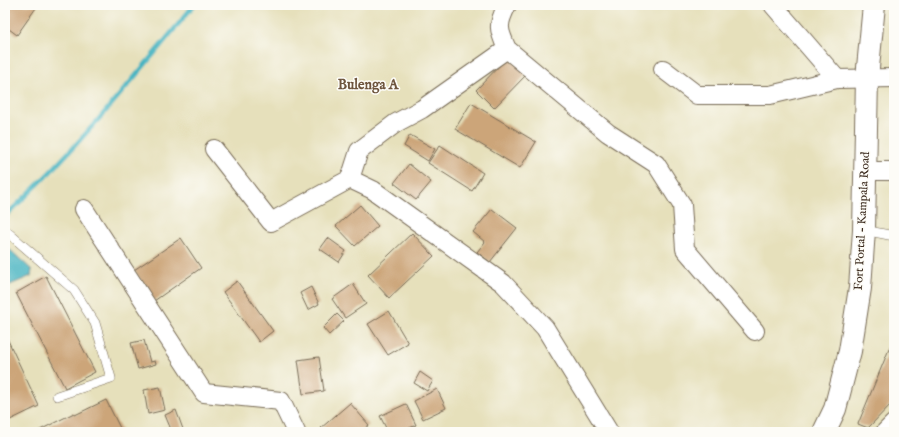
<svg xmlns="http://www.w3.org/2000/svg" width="899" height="437" font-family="'IM FELL English',serif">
  <rect width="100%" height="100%" fill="#fdfcf7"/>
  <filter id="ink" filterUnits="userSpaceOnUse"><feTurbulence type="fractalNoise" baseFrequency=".025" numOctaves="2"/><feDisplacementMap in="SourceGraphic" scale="8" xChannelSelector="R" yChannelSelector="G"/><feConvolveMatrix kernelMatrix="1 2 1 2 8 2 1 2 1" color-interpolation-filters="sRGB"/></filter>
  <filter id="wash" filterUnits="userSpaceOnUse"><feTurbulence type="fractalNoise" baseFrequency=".012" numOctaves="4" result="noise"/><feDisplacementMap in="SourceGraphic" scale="16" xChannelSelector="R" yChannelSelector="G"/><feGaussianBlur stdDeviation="0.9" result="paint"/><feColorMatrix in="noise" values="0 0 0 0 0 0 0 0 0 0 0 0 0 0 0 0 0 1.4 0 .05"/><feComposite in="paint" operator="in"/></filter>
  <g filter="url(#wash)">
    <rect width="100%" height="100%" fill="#e6e0bb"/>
    <path fill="#46b4c1" stroke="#406f70" d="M 5,248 L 9,249 L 32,270 L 31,276 L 5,287 Z"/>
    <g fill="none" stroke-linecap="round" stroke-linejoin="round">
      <path stroke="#46b4c1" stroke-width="4.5" d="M 5,216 C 75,152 134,78 194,5"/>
    </g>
    <g id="blocks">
      <path fill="#cca579" d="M 5,5 L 38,5 L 17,35 L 5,26 Z
        M 509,56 L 527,74 L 494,108 L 476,90 Z
        M 471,103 L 536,142 L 520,168 L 455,129 Z
        M 410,135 L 435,149 L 428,161 L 404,146 Z
        M 440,145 L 483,173 L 472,191 L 428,163 Z
        M 409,164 L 431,182 L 416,200 L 394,183 Z
        M 360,205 L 378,226 L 355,246 L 336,226 Z
        M 492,209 L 517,228 L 490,262 L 477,252 L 485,242 L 473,232 Z
        M 412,233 L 434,256 L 389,298 L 368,275 Z
        M 181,238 L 201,268 L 154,301 L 134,270 Z
        M 328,238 L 346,251 L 339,262 L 320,249 Z
        M 46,276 L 95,372 L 65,388 L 16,293 Z
        M 237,281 L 273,331 L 259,342 L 223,292 Z
        M 353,284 L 366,304 L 345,318 L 332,299 Z
        M 311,287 L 319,304 L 308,310 L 300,293 Z
        M 389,311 L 408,343 L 388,355 L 368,324 Z
        M 337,314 L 344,321 L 329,335 L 323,328 Z
        M 5,334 L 39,406 L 8,421 L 5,415 Z
        M 894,337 L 894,401 L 868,428 L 858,424 Z
        M 144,340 L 150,362 L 155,361 L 156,364 L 138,369 L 131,343 Z
        M 319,357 L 324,391 L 303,394 L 298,360 Z
        M 420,372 L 433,381 L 427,391 L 414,383 Z
        M 160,387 L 165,410 L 148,414 L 144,390 Z
        M 437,389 L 446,408 L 423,419 L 414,401 Z
        M 106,400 L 122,432 L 36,432 L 74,413 L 75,415 Z
        M 350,403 L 369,425 L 360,432 L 324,432 L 321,428 Z
        M 406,404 L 416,425 L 401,432 L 388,432 L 380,416 Z
        M 176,410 L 184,432 L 172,432 L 165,415 Z"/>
    </g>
  </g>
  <g filter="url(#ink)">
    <use href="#blocks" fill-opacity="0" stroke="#776a55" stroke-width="1"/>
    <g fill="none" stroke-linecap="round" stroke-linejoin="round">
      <defs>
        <path id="service" d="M 5,230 L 74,290 L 95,323 L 111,378 L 57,396
          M 864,230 L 894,236"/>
        <path id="minor" d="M 507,5 C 497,25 498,29 507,49 L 608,133 L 656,164 L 682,205 L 685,249 L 755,331
          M 773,5 L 837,79
          M 663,69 L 697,95 L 770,95 L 837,79 L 894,78
          M 214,149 L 271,222 L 350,179 L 359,151 L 396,123 L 422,109 L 507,49
          M 866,171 L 894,171
          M 350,179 L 373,190 L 503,283 L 545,328 L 609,432
          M 84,209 L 204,393 L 281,401 L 296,432
          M 885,432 L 894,423"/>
        <path id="primary" d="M 824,432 L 835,409 L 850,351 L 860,288 L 864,230 L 867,78 L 874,5"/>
      </defs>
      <use href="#service" stroke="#776a55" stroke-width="10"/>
      <use href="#minor" stroke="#776a55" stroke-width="20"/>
      <use href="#primary" stroke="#776a55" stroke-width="24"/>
      <use href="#service" stroke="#fff" stroke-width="9"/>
      <use href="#minor" stroke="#fff" stroke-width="18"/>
      <use href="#primary" stroke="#fff" stroke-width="22"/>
    </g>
  </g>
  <g text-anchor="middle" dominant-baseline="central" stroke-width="3" stroke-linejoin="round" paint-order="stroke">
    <g font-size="12" fill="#3b2a1e" stroke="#fdfcf7">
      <text transform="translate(862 221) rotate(-87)">Fort Portal - Kampala Road</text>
    </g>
    <g font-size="14" font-weight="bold" fill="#6e553e" stroke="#fdfcf7">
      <text x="368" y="85">Bulenga A</text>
    </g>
  </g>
  <rect width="899" height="437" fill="none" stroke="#fdfcf7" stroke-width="20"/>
</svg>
